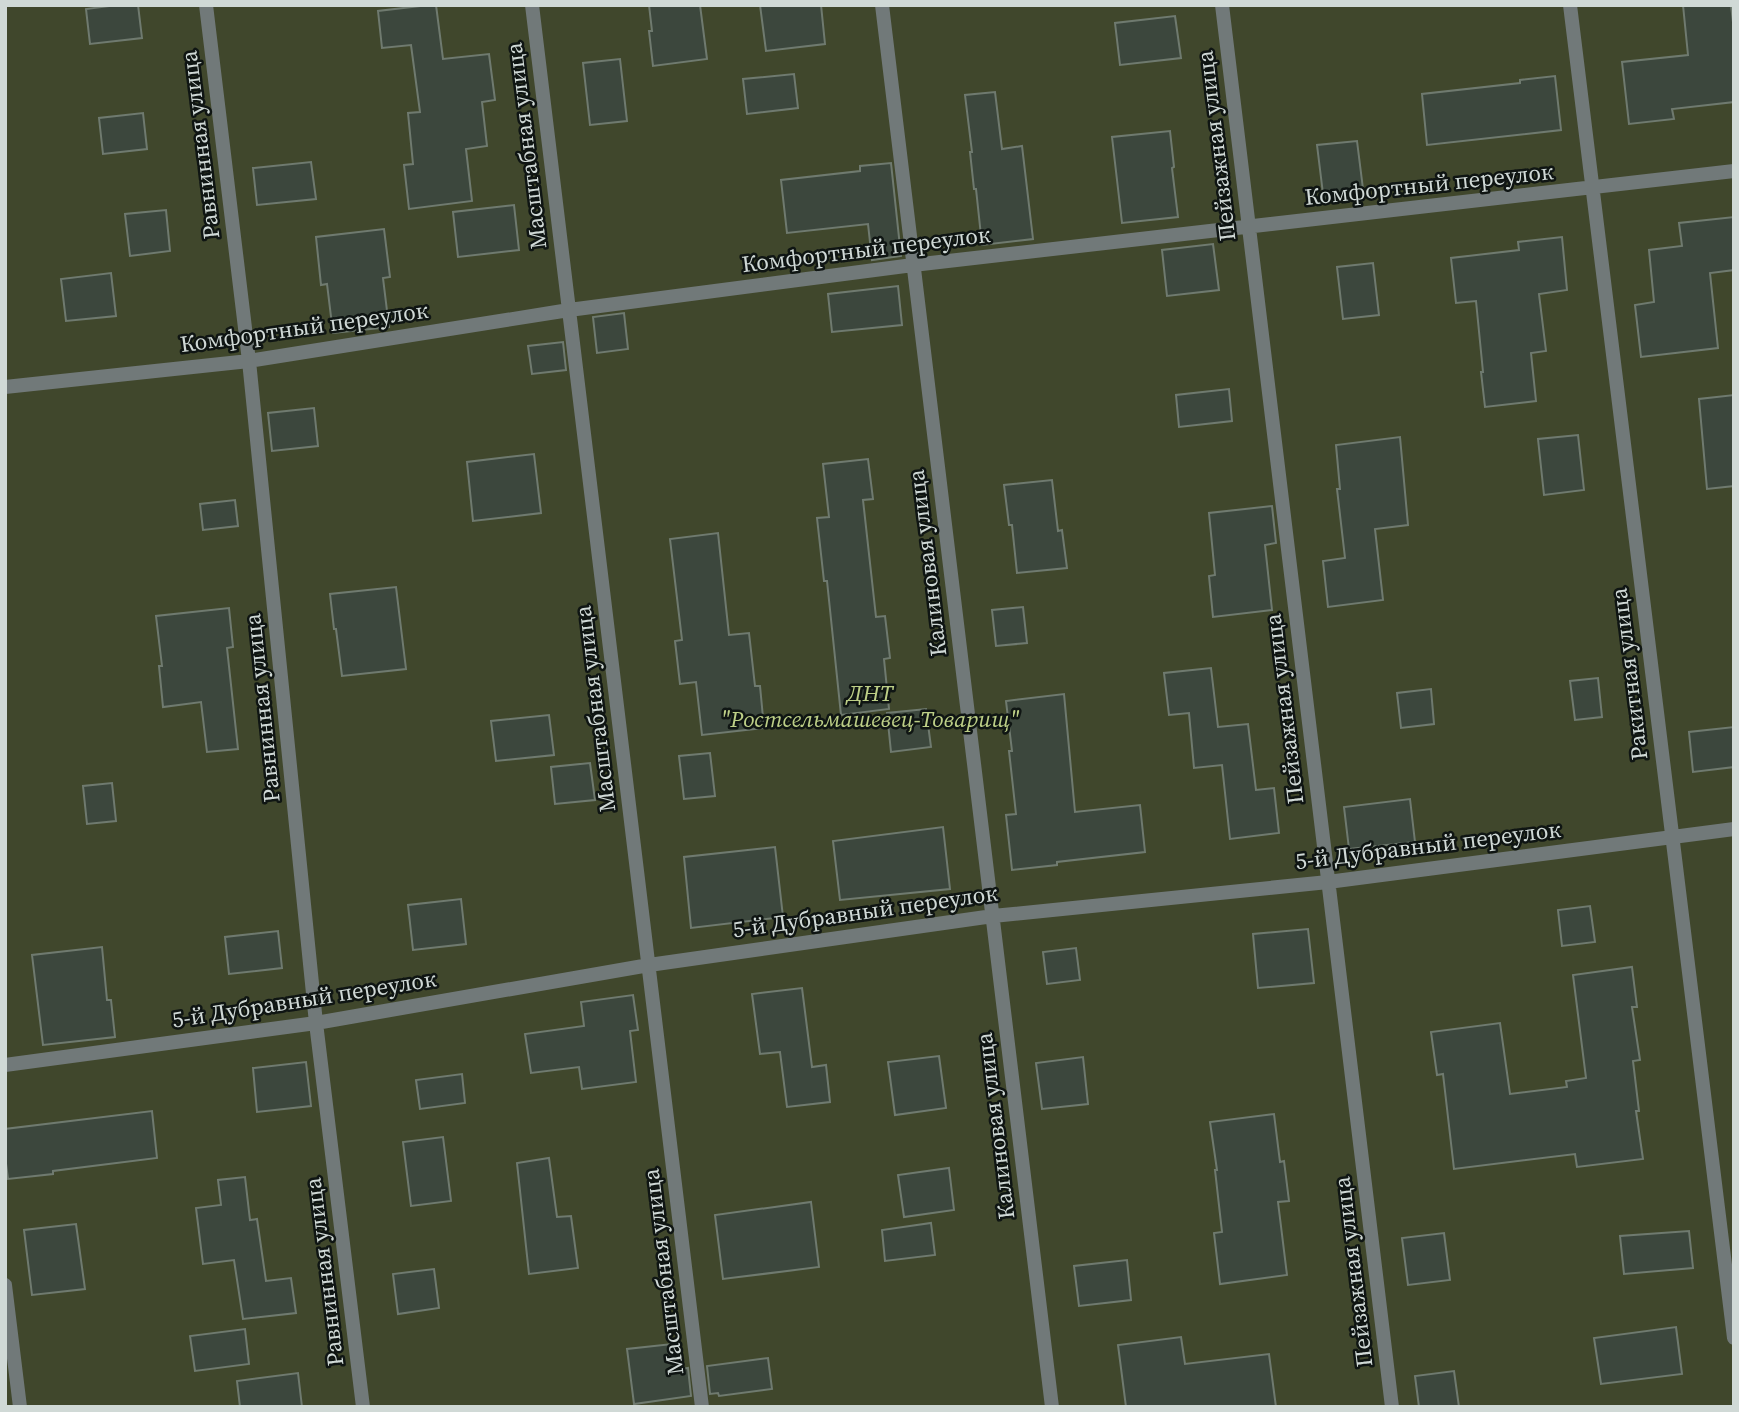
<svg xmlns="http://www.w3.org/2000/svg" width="1739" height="1412" font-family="'Source Serif 4',serif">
  <rect width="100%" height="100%" fill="#202f2a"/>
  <path fill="#40472c" d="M 5,5 L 1734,5 L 1734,1407 L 5,1407 Z"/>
  <path fill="#3c473d" stroke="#6f7a6f" stroke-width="2" d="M 117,5 L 138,5 L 142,38 L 90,44 L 86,9 Z
    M 429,5 L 436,5 L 443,59 L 489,54 L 495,100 L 482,102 L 487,146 L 466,149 L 472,201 L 409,209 L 404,165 L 413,164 L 408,113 L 420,112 L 411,45 L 382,48 L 378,11 Z
    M 649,5 L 700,5 L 707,59 L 653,66 L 649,31 L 652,31 Z
    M 760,5 L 821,5 L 825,44 L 766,51 Z
    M 1683,5 L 1731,5 L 1734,31 L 1734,102 L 1672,109 L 1674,119 L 1629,124 L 1622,62 L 1688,55 Z
    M 1175,16 L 1181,58 L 1120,65 L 1115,23 Z
    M 620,59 L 627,121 L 590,125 L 583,63 Z
    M 794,74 L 798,108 L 747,114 L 743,79 Z
    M 1555,76 L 1561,130 L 1427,145 L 1422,94 L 1520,83 L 1520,80 Z
    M 995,92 L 1002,149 L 1022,146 L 1033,239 L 982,245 L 976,189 L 974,189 L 970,152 L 972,152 L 965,95 Z
    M 143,113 L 147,149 L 103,154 L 99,118 Z
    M 1170,131 L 1174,167 L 1172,168 L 1178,217 L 1122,223 L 1112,137 Z
    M 1357,141 L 1364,197 L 1324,202 L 1317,145 Z
    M 311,162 L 316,199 L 257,205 L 253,168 Z
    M 891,163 L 901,256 L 872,260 L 868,224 L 787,233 L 781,180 L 860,171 L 860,166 Z
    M 514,205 L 519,250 L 458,257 L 453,212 Z
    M 166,210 L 170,251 L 130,256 L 125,214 Z
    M 1734,217 L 1734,270 L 1710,273 L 1718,348 L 1641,357 L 1635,305 L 1654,302 L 1649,250 L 1682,246 L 1679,223 Z
    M 384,229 L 390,277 L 383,278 L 389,327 L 333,333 L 327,284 L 321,285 L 316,237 Z
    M 1562,237 L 1567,290 L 1539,294 L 1546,351 L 1531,353 L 1536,401 L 1485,407 L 1481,372 L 1483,372 L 1476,301 L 1456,303 L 1451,258 L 1519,250 L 1518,242 Z
    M 1213,244 L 1219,290 L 1167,296 L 1162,250 Z
    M 1373,263 L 1379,315 L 1343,319 L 1337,267 Z
    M 111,273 L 116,316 L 66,321 L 61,279 Z
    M 898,286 L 902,325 L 832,332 L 828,294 Z
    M 624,313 L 628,349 L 597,353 L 593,317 Z
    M 563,342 L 566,370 L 532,374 L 528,346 Z
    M 1229,389 L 1232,421 L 1179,427 L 1176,395 Z
    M 1734,395 L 1734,486 L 1707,489 L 1699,399 Z
    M 314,408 L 318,446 L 272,451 L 268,413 Z
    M 1578,435 L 1584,490 L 1544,495 L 1538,439 Z
    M 1400,437 L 1408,525 L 1375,529 L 1383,600 L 1328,607 L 1323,561 L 1345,558 L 1337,489 L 1340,489 L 1336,445 Z
    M 534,454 L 541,513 L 473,521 L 467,462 Z
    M 868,459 L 873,499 L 863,500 L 876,617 L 885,616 L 890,658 L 884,659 L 889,709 L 841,715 L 827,581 L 824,581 L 817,518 L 829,517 L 823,464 Z
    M 1052,480 L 1058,531 L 1062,530 L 1067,568 L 1017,573 L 1012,525 L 1009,525 L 1004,485 Z
    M 235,500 L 238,526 L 203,530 L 200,504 Z
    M 1272,506 L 1276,543 L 1265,545 L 1272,610 L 1213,617 L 1209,576 L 1215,575 L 1209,513 Z
    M 718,533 L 729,635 L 749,633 L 755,686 L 760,686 L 764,728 L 702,735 L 696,682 L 680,684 L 675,641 L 682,640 L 670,539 Z
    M 396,587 L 406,669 L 342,676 L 336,629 L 334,629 L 330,594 Z
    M 1023,607 L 1027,643 L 996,646 L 992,610 Z
    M 229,608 L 233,647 L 227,648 L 238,749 L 207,752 L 201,702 L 163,707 L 159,666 L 162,666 L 156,616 Z
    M 1211,668 L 1218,727 L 1248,724 L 1256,790 L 1274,788 L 1279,833 L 1230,839 L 1222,765 L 1194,768 L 1189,713 L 1169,715 L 1164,673 Z
    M 1598,678 L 1602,717 L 1575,720 L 1570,681 Z
    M 1431,689 L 1434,724 L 1401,728 L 1397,693 Z
    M 1064,694 L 1075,812 L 1140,805 L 1145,852 L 1057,862 L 1057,865 L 1012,870 L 1006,815 L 1016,814 L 1009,751 L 1012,751 L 1006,701 Z
    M 926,709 L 931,747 L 891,752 L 887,713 Z
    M 549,715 L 554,755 L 496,761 L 491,721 Z
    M 1734,727 L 1734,767 L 1693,772 L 1689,732 Z
    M 710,753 L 715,796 L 684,799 L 679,756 Z
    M 590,763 L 595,800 L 555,804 L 551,767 Z
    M 112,783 L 116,821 L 87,824 L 83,786 Z
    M 1410,799 L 1415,842 L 1349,849 L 1344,807 Z
    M 943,827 L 950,889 L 840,900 L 833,841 Z
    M 775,847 L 783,917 L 691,928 L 684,857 Z
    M 461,899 L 466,944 L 413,950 L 408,905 Z
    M 1590,906 L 1595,942 L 1562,946 L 1558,910 Z
    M 1308,929 L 1314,983 L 1258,988 L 1253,934 Z
    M 278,931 L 282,968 L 229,974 L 225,937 Z
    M 102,947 L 107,1000 L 111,1000 L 115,1037 L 43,1045 L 32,955 Z
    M 1076,948 L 1080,980 L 1047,984 L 1043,952 Z
    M 1632,967 L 1637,1007 L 1632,1007 L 1640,1060 L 1633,1061 L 1639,1111 L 1636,1111 L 1643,1159 L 1577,1167 L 1575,1154 L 1454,1169 L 1443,1074 L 1437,1075 L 1431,1032 L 1500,1023 L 1510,1094 L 1567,1087 L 1566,1081 L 1586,1078 L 1573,975 Z
    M 802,988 L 812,1067 L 826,1065 L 830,1102 L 787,1107 L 780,1052 L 760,1054 L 752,994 Z
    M 633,995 L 638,1030 L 630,1031 L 636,1082 L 582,1089 L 579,1067 L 531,1073 L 525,1034 L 584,1026 L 581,1002 Z
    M 939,1056 L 946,1108 L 895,1115 L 888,1062 Z
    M 1083,1057 L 1088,1104 L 1042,1109 L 1036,1063 Z
    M 306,1062 L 311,1106 L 257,1112 L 253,1068 Z
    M 462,1074 L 465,1103 L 420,1109 L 416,1080 Z
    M 152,1111 L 157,1158 L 53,1171 L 53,1174 L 8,1179 L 5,1156 L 5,1129 Z
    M 1274,1114 L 1280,1162 L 1284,1161 L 1289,1201 L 1278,1202 L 1287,1275 L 1220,1284 L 1214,1233 L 1222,1232 L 1215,1170 L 1217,1170 L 1210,1122 Z
    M 443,1137 L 451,1201 L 411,1206 L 403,1142 Z
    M 549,1158 L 557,1217 L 571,1216 L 578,1268 L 529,1274 L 517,1163 Z
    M 949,1168 L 954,1210 L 904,1217 L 898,1175 Z
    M 245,1177 L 250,1220 L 257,1219 L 266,1281 L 291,1278 L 296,1313 L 243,1319 L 234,1260 L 203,1264 L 196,1208 L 221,1205 L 218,1180 Z
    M 811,1202 L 819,1267 L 723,1279 L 715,1215 Z
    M 931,1223 L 935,1255 L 885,1261 L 882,1230 Z
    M 76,1224 L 85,1289 L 32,1295 L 24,1230 Z
    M 1689,1231 L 1693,1268 L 1624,1274 L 1620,1236 Z
    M 1444,1233 L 1450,1280 L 1408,1285 L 1402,1238 Z
    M 1127,1260 L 1131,1300 L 1079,1306 L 1074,1266 Z
    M 434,1269 L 439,1308 L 398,1314 L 393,1274 Z
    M 1676,1327 L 1682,1374 L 1601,1384 L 1594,1338 Z
    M 245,1329 L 249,1364 L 195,1371 L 190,1336 Z
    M 1181,1337 L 1185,1364 L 1269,1354 L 1276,1407 L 1126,1407 L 1118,1345 Z
    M 672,1344 L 676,1370 L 688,1368 L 691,1396 L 634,1404 L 627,1349 Z
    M 768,1358 L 772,1389 L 719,1396 L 718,1393 L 710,1394 L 707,1366 Z
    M 1454,1371 L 1459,1407 L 1419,1407 L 1415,1376 Z
    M 298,1373 L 302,1407 L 240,1407 L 237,1381 Z"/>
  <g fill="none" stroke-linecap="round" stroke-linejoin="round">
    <path stroke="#717979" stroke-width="14" d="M 206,5 L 249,361 L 316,1023 L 363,1407
      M 532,5 L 702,1407
      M 882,5 L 1052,1407
      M 1222,5 L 1392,1407
      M 1570,5 L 1734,1338
      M 5,387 L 249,361 L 569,310 L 913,265 L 1734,171
      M 5,1065 L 316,1023 L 649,965 L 993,916 L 1328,882 L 1734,829
      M 5,1285 L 20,1407"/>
  </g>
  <g text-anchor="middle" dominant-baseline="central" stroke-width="5" stroke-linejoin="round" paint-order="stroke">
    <g font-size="23" fill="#d0d9d6" stroke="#0f1513">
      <text transform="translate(200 145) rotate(-97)">Равнинная улица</text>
      <text transform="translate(526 146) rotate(-97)">Масштабная улица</text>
      <text transform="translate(1216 146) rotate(-97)">Пейзажная улица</text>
      <text transform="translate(1429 184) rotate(-6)">Комфортный переулок</text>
      <text transform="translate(866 249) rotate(-7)">Комфортный переулок</text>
      <text transform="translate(304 327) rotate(-8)">Комфортный переулок</text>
      <text transform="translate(927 563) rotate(-97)">Калиновая улица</text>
      <text transform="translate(1629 674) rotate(-97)">Ракитная улица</text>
      <text transform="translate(262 708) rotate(-96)">Равнинная улица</text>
      <text transform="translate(595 709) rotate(-97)">Масштабная улица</text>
      <text transform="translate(1284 709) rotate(-97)">Пейзажная улица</text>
      <text transform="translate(1428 845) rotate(-7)">5-й Дубравный переулок</text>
      <text transform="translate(865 911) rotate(-8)">5-й Дубравный переулок</text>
      <text transform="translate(304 999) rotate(-9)">5-й Дубравный переулок</text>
      <text transform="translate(995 1126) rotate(-97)">Калиновая улица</text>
      <text transform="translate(324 1272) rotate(-97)">Равнинная улица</text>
      <text transform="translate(663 1272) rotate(-97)">Масштабная улица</text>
      <text transform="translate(1353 1272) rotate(-97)">Пейзажная улица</text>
    </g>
    <g font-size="23" font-style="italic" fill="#bdcf87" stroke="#0f1513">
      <text x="870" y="693">ДНТ<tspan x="870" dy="26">"Ростсельмашевец-Товарищ"</tspan></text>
    </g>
  </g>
  <rect width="1739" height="1412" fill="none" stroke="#d0d9d6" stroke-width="14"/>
</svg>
